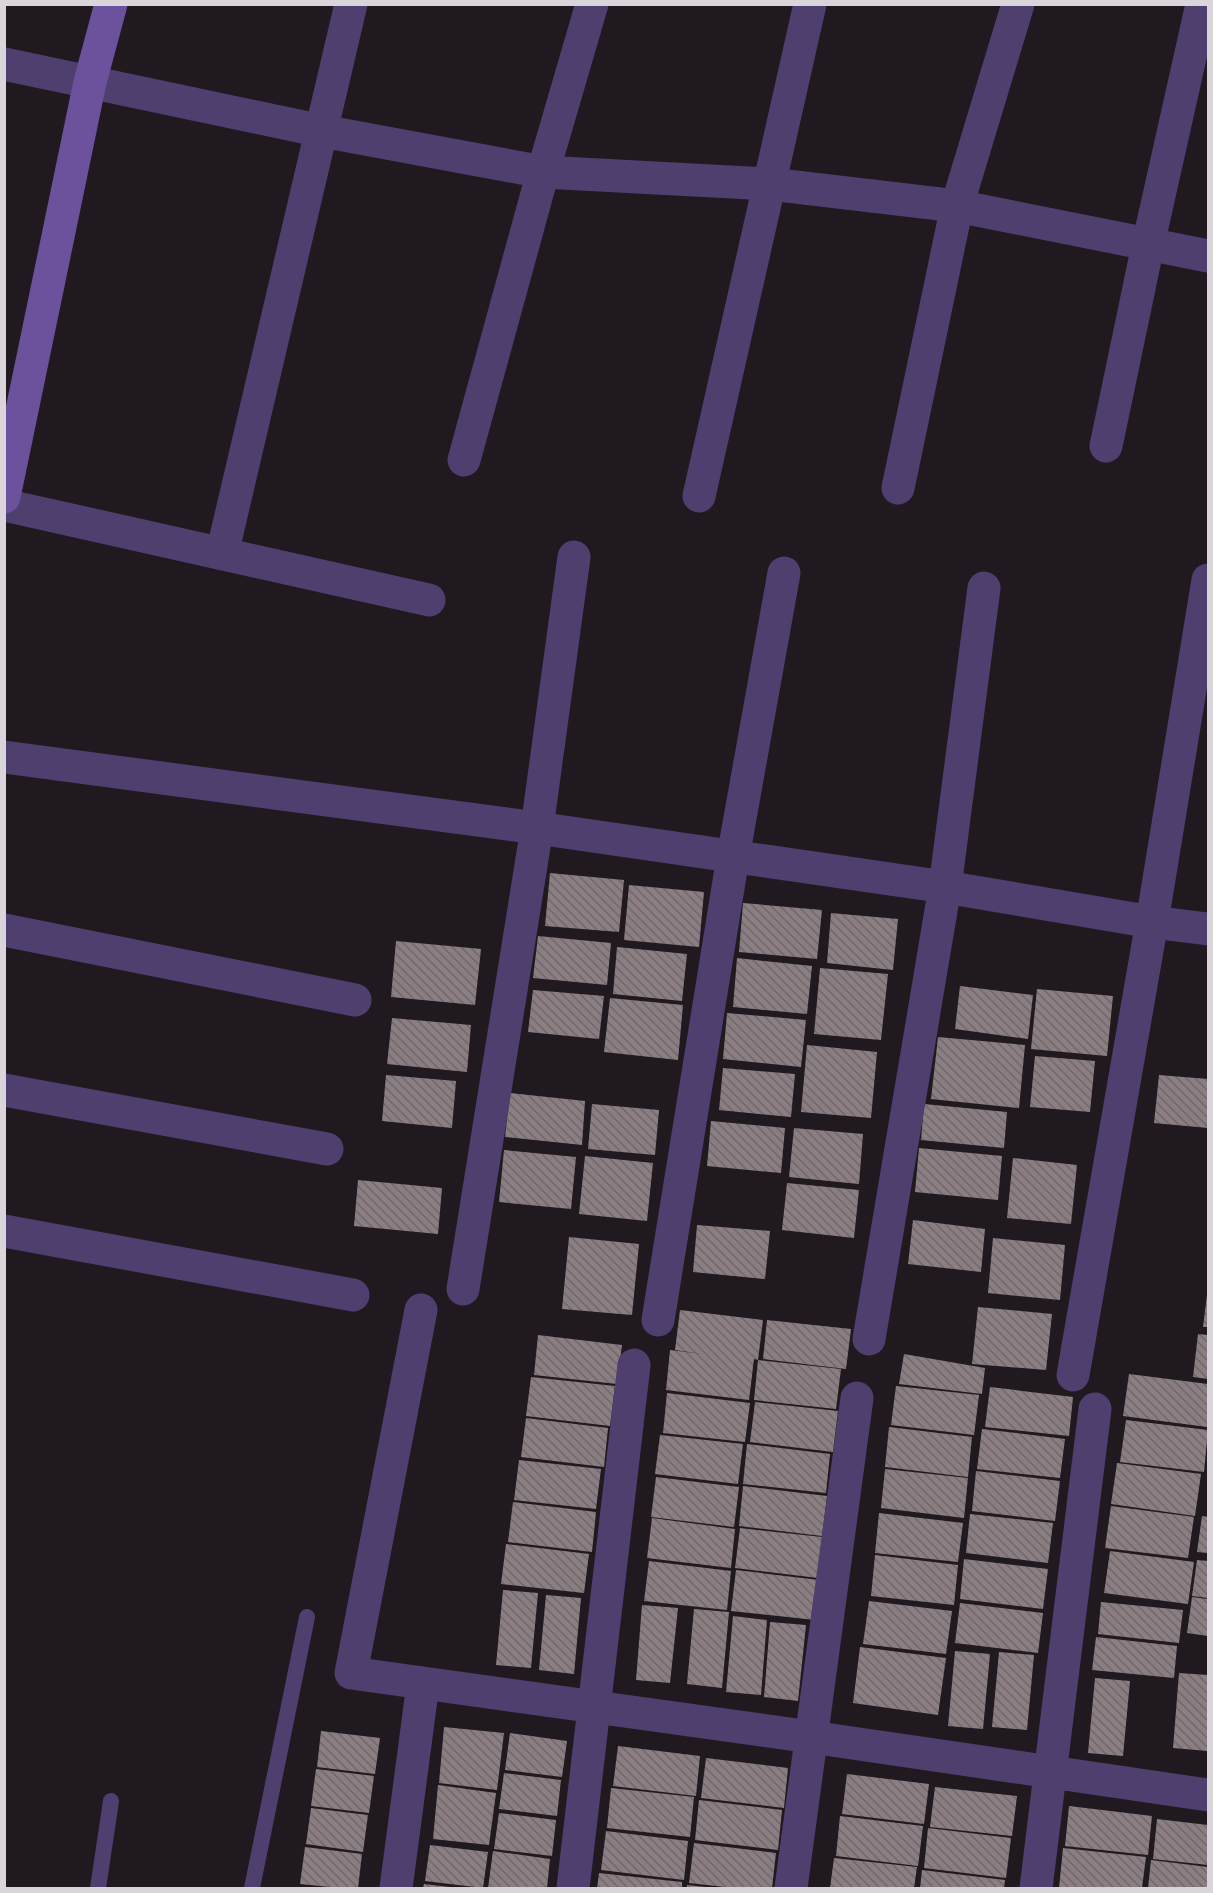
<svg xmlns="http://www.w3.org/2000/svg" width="1213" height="1893" font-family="Arial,sans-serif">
  <defs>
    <pattern id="building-back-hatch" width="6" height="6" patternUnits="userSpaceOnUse" patternTransform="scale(1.5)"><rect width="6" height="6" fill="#8a7e82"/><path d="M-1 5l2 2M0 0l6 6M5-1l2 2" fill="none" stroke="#70686b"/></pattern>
  </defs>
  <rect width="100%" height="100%" fill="#201920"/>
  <path fill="url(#building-back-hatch)" d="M 550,873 L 624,880 L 619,932 L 545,926 Z
    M 629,885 L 704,892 L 699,947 L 624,940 Z
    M 743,903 L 822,910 L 817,959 L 739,952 Z
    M 831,913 L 898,919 L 893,970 L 827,963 Z
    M 538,936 L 611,943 L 607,985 L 533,978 Z
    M 396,941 L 481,949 L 475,1005 L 391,997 Z
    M 617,947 L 687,954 L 682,1001 L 613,994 Z
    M 737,958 L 812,966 L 807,1014 L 733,1007 Z
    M 820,968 L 888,974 L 881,1040 L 814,1034 Z
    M 960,986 L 1033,995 L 1028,1039 L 955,1029 Z
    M 1037,989 L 1113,996 L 1107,1056 L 1031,1049 Z
    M 533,990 L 604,996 L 599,1039 L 528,1032 Z
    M 610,998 L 683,1005 L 678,1060 L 604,1052 Z
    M 727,1013 L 806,1020 L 801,1067 L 723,1059 Z
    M 392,1018 L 471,1025 L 467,1072 L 387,1064 Z
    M 938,1037 L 1025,1045 L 1019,1108 L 931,1099 Z
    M 807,1045 L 877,1052 L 871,1118 L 801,1112 Z
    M 1035,1056 L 1095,1061 L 1090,1112 L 1030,1107 Z
    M 723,1068 L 795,1074 L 791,1117 L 719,1110 Z
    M 386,1075 L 456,1081 L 452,1128 L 382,1121 Z
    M 1159,1075 L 1208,1079 L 1208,1128 L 1154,1123 Z
    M 510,1093 L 585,1101 L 582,1145 L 505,1137 Z
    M 592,1104 L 659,1110 L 655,1155 L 588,1149 Z
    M 924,1104 L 1007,1112 L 1004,1148 L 921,1140 Z
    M 711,1121 L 785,1128 L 781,1173 L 707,1166 Z
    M 794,1128 L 863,1134 L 859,1184 L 789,1177 Z
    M 919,1148 L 1002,1156 L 998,1200 L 915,1192 Z
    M 504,1150 L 576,1157 L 571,1209 L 499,1202 Z
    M 585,1156 L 653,1163 L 647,1221 L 579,1214 Z
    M 1013,1158 L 1077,1165 L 1071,1224 L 1007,1218 Z
    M 358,1180 L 442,1188 L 438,1234 L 354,1226 Z
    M 787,1183 L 859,1190 L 854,1238 L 782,1230 Z
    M 913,1220 L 985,1229 L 981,1272 L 908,1264 Z
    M 697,1225 L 770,1231 L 765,1279 L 693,1272 Z
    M 569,1237 L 639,1244 L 632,1315 L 562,1309 Z
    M 993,1238 L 1065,1245 L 1060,1300 L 988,1293 Z
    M 1207,1295 L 1208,1295 L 1208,1327 L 1203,1327 Z
    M 978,1307 L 1052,1314 L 1046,1370 L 972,1364 Z
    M 680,1310 L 763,1320 L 758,1360 L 754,1359 L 749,1400 L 666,1390 L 670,1350 L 703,1354 L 675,1350 Z
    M 767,1320 L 851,1329 L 846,1369 L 763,1359 Z
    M 1198,1334 L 1208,1335 L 1208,1379 L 1193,1377 Z
    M 538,1335 L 622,1345 L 617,1384 L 534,1375 Z
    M 904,1354 L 985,1368 L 982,1394 L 899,1384 Z
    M 758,1360 L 841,1369 L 836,1409 L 754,1400 Z
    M 1129,1374 L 1208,1384 L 1207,1427 L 1123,1416 Z
    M 531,1377 L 615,1386 L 610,1426 L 526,1416 Z
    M 896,1386 L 979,1395 L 974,1435 L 891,1425 Z
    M 990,1387 L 1073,1397 L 1069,1436 L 985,1427 Z
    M 667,1393 L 750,1403 L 745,1442 L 663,1433 Z
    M 755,1402 L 838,1411 L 833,1452 L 750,1442 Z
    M 526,1418 L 608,1428 L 604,1467 L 521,1457 Z
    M 1126,1420 L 1208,1430 L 1204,1472 L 1120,1462 Z
    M 889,1427 L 972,1437 L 968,1477 L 885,1467 Z
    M 982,1429 L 1065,1439 L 1060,1478 L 977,1469 Z
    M 660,1435 L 743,1444 L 738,1484 L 655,1474 Z
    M 747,1444 L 830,1454 L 826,1493 L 743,1484 Z
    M 519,1460 L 601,1469 L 596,1509 L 514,1500 Z
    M 1117,1463 L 1201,1474 L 1195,1516 L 1111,1504 Z
    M 885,1469 L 968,1478 L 964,1518 L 881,1508 Z
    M 976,1471 L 1060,1481 L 1055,1521 L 972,1511 Z
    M 656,1477 L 739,1487 L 734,1527 L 651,1517 Z
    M 743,1486 L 827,1496 L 822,1536 L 739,1526 Z
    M 513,1502 L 596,1512 L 592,1552 L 508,1542 Z
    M 1111,1506 L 1194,1517 L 1188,1558 L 1105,1548 Z
    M 879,1513 L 963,1523 L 958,1562 L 875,1553 Z
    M 970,1514 L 1053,1523 L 1048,1563 L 966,1553 Z
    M 1202,1516 L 1208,1517 L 1208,1553 L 1197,1552 Z
    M 652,1518 L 735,1529 L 731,1568 L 647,1558 Z
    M 740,1528 L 822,1537 L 818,1578 L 735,1568 Z
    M 506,1544 L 589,1554 L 584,1593 L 501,1584 Z
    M 1110,1551 L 1194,1562 L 1188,1604 L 1104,1593 Z
    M 875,1555 L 958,1565 L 954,1605 L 871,1596 Z
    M 964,1559 L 1048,1569 L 1043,1609 L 960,1599 Z
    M 1197,1560 L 1208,1561 L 1208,1598 L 1192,1596 Z
    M 649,1561 L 731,1571 L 727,1610 L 644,1601 Z
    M 736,1570 L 819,1580 L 815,1620 L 731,1611 Z
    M 503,1590 L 538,1593 L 531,1668 L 496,1665 Z
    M 546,1595 L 581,1598 L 574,1674 L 539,1670 Z
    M 1192,1597 L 1208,1599 L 1208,1636 L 1187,1633 Z
    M 869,1601 L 952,1611 L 946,1654 L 863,1644 Z
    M 1101,1602 L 1183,1610 L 1179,1643 L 1098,1634 Z
    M 960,1603 L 1043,1613 L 1038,1653 L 955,1643 Z
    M 642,1605 L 678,1608 L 670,1683 L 636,1680 Z
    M 694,1609 L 729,1612 L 722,1688 L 687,1684 Z
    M 733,1616 L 767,1620 L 761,1695 L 726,1692 Z
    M 770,1622 L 806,1625 L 798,1701 L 764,1697 Z
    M 1096,1637 L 1177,1646 L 1174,1678 L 1092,1670 Z
    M 860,1647 L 946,1658 L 938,1715 L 853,1703 Z
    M 955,1651 L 990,1654 L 983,1729 L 948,1726 Z
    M 999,1652 L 1034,1655 L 1027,1730 L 992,1727 Z
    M 1179,1673 L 1208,1675 L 1207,1751 L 1173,1748 Z
    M 1095,1678 L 1130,1681 L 1123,1756 L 1088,1753 Z
    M 444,1727 L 504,1733 L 497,1790 L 439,1783 Z
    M 321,1731 L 380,1738 L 375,1774 L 317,1767 Z
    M 510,1733 L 567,1741 L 562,1777 L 505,1770 Z
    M 618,1746 L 700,1756 L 696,1796 L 613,1786 Z
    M 706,1758 L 788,1768 L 784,1808 L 701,1798 Z
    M 316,1769 L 374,1776 L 369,1813 L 311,1806 Z
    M 504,1773 L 561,1780 L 557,1816 L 499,1809 Z
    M 847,1774 L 929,1784 L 924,1824 L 842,1814 Z
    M 438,1785 L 496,1793 L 489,1845 L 433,1839 Z
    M 935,1787 L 1017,1796 L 1012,1836 L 930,1827 Z
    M 611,1788 L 694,1797 L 690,1837 L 607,1828 Z
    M 699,1800 L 782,1810 L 778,1850 L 695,1840 Z
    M 1069,1806 L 1152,1816 L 1148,1855 L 1065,1846 Z
    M 311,1808 L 368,1815 L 363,1852 L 306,1844 Z
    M 499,1813 L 556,1820 L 552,1856 L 494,1849 Z
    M 840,1816 L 923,1826 L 918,1866 L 836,1856 Z
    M 1157,1819 L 1208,1825 L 1208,1865 L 1153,1859 Z
    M 928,1828 L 1011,1838 L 1006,1878 L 924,1868 Z
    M 606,1831 L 688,1841 L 684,1880 L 601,1870 Z
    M 694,1843 L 776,1853 L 772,1888 L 734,1888 L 689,1883 Z
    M 430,1845 L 488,1852 L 483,1888 L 425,1881 Z
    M 305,1847 L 362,1854 L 358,1888 L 340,1888 L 300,1884 Z
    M 1063,1848 L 1146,1857 L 1142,1888 L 1059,1888 Z
    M 493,1851 L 550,1859 L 547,1888 L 488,1888 Z
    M 834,1858 L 917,1867 L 914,1888 L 830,1888 Z
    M 1151,1860 L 1208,1867 L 1208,1888 L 1148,1888 Z
    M 922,1870 L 1005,1880 L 1004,1888 L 920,1888 Z
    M 599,1873 L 682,1882 L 682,1888 L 597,1888 Z
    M 424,1884 L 450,1887 L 450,1888 L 423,1888 Z
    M 687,1885 L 706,1887 L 706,1888 L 687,1888 Z"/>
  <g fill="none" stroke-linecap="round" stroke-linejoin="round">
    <path stroke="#4e3f6e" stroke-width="16" d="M 98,1888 L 111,1801
      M 252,1888 L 307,1617"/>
    <path stroke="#4e3f6e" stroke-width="33" d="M 4,64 L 322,131 L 543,172 L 770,184 L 957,206 L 1208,256
      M 1106,446 L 1148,245 L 1202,4
      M 464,460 L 543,172 L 592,4
      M 898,488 L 957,206 L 1018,4
      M 699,496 L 810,4
      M 4,505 L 429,600
      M 222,554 L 351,4
      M 4,757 L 537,828 L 945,887 L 1152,922 L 1208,929
      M 4,930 L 355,1000
      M 4,1090 L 327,1149
      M 4,1231 L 353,1295
      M 463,1289 L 537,828 L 574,557
      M 421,1310 L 351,1673 L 811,1737 L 1208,1795
      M 658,1320 L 733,857 L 784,573
      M 869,1339 L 945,887 L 984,588
      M 1073,1375 L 1152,922 L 1208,580
      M 396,1888 L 423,1684
      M 573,1888 L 634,1365
      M 791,1888 L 857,1398
      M 1036,1888 L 1095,1409"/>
    <path stroke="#6c529c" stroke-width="33" d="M 4,497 L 90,82 L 111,4"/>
  </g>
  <rect width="1213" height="1893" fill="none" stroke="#dad5da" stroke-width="12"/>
</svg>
